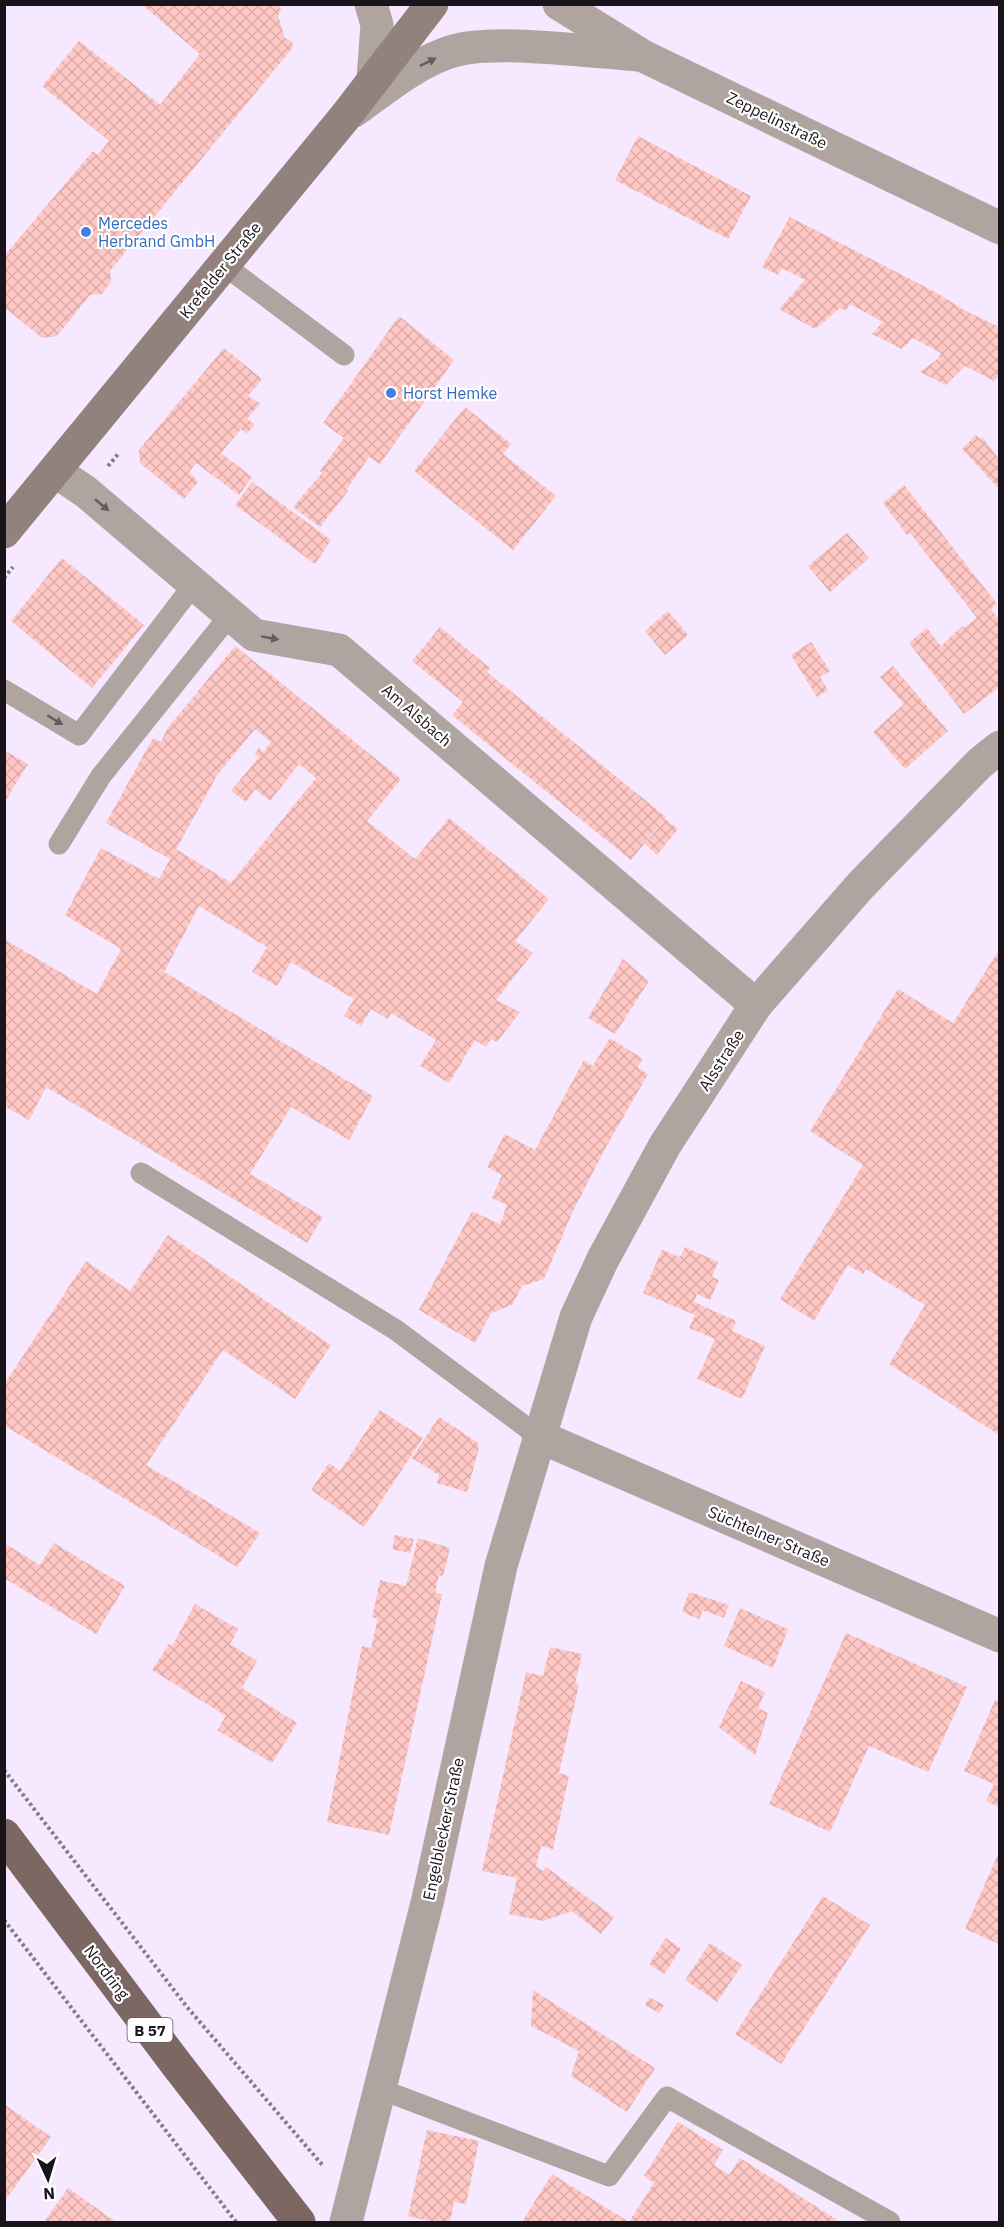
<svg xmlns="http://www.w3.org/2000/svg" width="1004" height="2227" font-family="'IBM Plex Sans',sans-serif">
  <defs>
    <pattern id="building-cross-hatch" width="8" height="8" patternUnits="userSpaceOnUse" patternTransform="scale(1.5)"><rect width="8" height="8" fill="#ffc8c5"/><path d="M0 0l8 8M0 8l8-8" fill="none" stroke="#daaba9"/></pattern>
  </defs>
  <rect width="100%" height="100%" fill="#f6e8fe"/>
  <path fill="url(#building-cross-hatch)" fill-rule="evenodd" d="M 141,4 L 279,4 L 281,10 L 278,16 L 285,38 L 292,41 L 293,47 L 110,271 L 111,282 L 102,294 L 90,295 L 57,336 L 42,338 L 4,307 L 4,256 L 93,151 L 98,155 L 109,141 L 42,86 L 79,41 L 160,105 L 200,54 Z
    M 638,136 L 751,196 L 728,239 L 615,180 Z
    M 790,217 L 937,293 L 964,310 L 999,327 L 999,376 L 994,381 L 965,366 L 946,385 L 920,372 L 938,359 L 941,353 L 913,338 L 902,349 L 872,334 L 883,322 L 850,304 L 846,311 L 840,308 L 815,329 L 779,309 L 805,280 L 782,268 L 778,275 L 762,267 Z
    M 399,316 L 454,360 L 380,464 L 369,457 L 346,490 L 348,491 L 320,527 L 293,507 L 322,473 L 320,471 L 344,438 L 323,423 Z
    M 224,348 L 262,379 L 248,396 L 260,404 L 247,419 L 255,424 L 247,434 L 241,429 L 221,453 L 252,477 L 239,495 L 196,463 L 189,472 L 198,482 L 184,499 L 140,463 L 139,450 Z
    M 465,407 L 511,444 L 503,454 L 556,496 L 513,550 L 414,471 Z
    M 976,435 L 980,439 L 982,437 L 999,459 L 999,489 L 962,449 Z
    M 252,482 L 331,540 L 315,564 L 235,505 Z
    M 904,485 L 997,604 L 991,609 L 999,620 L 999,687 L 964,714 L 909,643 L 927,628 L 941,646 L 962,626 L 964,628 L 977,618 L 910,533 L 907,535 L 883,503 Z
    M 847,533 L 869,558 L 830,592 L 808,566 Z
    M 62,558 L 144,625 L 92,688 L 11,621 Z
    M 668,611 L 688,635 L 665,655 L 645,631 Z
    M 440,627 L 490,668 L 487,672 L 666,817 L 631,860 L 452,715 L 463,702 L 412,661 Z
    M 811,642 L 830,671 L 820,677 L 828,690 L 817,697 L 791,655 Z
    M 235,646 L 401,779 L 367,821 L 415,859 L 449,818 L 549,899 L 515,941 L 533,953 L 496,1000 L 520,1012 L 497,1042 L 491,1039 L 486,1047 L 475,1040 L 449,1083 L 420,1066 L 436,1040 L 391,1013 L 388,1019 L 371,1009 L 361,1026 L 344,1016 L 354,999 L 291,962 L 277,986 L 252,972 L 267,947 L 199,906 L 164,972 L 373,1096 L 349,1140 L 291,1107 L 250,1174 L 323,1217 L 307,1243 L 46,1087 L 29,1120 L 4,1106 L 4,939 L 97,994 L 121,949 L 65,915 L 101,848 L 159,879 L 170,859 L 106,823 L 153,738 L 161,742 L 167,729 ZM 255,729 L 271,742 L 263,752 L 259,748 L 255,754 L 259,757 L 231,791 L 246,802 L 255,789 L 270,801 L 299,764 L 316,778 L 231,883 L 176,849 L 218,774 Z
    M 893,666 L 948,731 L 905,769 L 873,732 L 904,704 L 880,677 Z
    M 4,750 L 28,764 L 4,803 Z
    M 665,819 L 678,829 L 657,855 L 645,844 Z
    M 999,950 L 999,1435 L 889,1364 L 925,1305 L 866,1269 L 863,1274 L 848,1265 L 814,1321 L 780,1299 L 863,1165 L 810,1131 L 898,989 L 953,1023 Z
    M 623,959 L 649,981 L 615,1034 L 588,1018 Z
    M 610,1038 L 643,1059 L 637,1067 L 648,1074 L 606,1147 L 573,1211 L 544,1279 L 522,1286 L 512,1305 L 491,1313 L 475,1343 L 419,1310 L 472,1211 L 500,1224 L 507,1205 L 492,1198 L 502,1175 L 487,1167 L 505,1134 L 535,1150 L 584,1060 L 593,1066 Z
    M 168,1235 L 331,1345 L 295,1399 L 223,1350 L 146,1465 L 260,1533 L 237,1567 L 5,1426 L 5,1383 L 86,1261 L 130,1291 Z
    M 685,1247 L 718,1262 L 712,1277 L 719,1280 L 710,1300 L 697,1294 L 694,1302 L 736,1321 L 732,1331 L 765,1346 L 742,1399 L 697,1379 L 715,1339 L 689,1328 L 695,1315 L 643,1293 L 662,1250 L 680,1257 Z
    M 380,1410 L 423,1438 L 364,1527 L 311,1490 L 329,1463 L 340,1471 Z
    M 439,1417 L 477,1442 L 479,1448 L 467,1492 L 437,1483 L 439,1475 L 412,1458 Z
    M 395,1535 L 414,1539 L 410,1553 L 392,1549 Z
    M 418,1538 L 450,1548 L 443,1576 L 439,1575 L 435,1593 L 442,1594 L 389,1835 L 327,1822 L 362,1646 L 371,1648 L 378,1618 L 372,1618 L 380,1580 L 406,1586 Z
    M 4,1543 L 40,1565 L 54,1543 L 125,1586 L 96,1634 L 4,1578 Z
    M 689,1592 L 729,1605 L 724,1618 L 703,1610 L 699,1619 L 682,1612 Z
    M 195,1604 L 238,1629 L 230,1644 L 257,1661 L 242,1688 L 297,1723 L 272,1763 L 217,1730 L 226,1716 L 152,1670 L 169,1644 L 172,1646 Z
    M 740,1608 L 788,1629 L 773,1668 L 724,1646 Z
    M 846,1633 L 967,1687 L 928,1772 L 869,1746 L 830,1832 L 769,1804 Z
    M 550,1647 L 582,1654 L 575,1683 L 579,1684 L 559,1773 L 569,1776 L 553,1849 L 541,1846 L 536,1866 L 543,1871 L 546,1867 L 614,1917 L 601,1934 L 572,1911 L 543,1921 L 509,1914 L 517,1878 L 482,1871 L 526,1672 L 543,1676 Z
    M 741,1681 L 765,1692 L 758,1708 L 768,1713 L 755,1755 L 719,1727 Z
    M 995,1700 L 999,1702 L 999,1807 L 986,1801 L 994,1784 L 964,1771 Z
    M 999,1852 L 999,1944 L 965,1929 Z
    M 823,1896 L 870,1925 L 781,2064 L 735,2034 Z
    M 666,1938 L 681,1949 L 664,1974 L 649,1964 Z
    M 710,1943 L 742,1965 L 717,2002 L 685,1980 Z
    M 533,1990 L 655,2068 L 627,2112 L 571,2076 L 579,2051 L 531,2026 Z
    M 649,1997 L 664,2005 L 659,2013 L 645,2005 Z
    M 4,2104 L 51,2137 L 4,2202 Z
    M 678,2122 L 723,2150 L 714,2165 L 729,2175 L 740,2158 L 840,2222 L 629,2222 L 654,2183 L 644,2176 Z
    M 427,2130 L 479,2141 L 466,2204 L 454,2202 L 450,2222 L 434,2222 L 408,2216 Z
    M 552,2174 L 629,2222 L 522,2222 Z
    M 68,2188 L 116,2222 L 44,2222 Z"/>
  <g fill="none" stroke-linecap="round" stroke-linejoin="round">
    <path stroke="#847a89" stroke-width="4" stroke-dasharray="3 3" stroke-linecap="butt" d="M 108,466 L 119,453
      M 4,578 L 13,567
      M 4,1770 L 187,2007 L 324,2167
      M 4,1920 L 236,2222"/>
    <path stroke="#b0a4a1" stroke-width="21" d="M 224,265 L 344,355
      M 4,690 L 79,735 L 194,584
      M 59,844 L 101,776 L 230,615
      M 141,1173 L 396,1330 L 538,1436
      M 380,2089 L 609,2176 L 667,2097 L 890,2222"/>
    <path stroke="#b0a4a1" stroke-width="33" d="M 55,471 L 86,492 L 254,635 L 339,650 L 756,1005
      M 538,1436 L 1000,1636"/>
    <path stroke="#b0a4a1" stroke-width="33" d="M 371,4 L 377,25 L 373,79
      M 559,4 L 643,56 L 1000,228
      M 354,111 C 383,90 413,65 447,53 C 487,37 591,52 638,55
      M 346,2222 L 428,1899 L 501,1566 L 576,1317 L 603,1259 L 665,1145 L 756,1005 L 861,885 L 980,763 L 1000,747"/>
    <path stroke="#92817c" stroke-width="33" d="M 4,532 L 345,117 L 432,4"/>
    <path stroke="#7c6762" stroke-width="33" d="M 4,1835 L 177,2065 L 299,2222"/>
  </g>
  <defs><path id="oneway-solid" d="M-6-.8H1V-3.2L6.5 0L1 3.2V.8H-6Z" transform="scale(1.5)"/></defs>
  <g fill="#645c5e">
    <use href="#oneway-solid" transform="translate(428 62) rotate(-26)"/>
    <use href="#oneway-solid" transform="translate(102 505) rotate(40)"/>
    <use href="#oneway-solid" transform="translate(270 638) rotate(10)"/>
    <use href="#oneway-solid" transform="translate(55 720) rotate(31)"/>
  </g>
  <g fill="#3f7fe0" stroke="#fff" stroke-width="2">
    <circle cx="86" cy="232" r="6"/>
    <circle cx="391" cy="393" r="6"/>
  </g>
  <g text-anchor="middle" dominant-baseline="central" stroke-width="4.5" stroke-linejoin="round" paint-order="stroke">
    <rect fill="#fff" stroke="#5e5a60" stroke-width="1.5" x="127.5" y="2018" width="45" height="24" rx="4.5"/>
    <g font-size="15" font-weight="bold" fill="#19141c">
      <text x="150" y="2030">B 57</text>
    </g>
    <g font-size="16" fill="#19141c" stroke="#fff">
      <text transform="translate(777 120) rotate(26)">Zeppelinstraße</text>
      <text transform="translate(220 270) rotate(-51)">Krefelder Straße</text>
      <text transform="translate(417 715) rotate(41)">Am Alsbach</text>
      <text transform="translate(721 1060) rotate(-57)">Alsstraße</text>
      <text transform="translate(769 1536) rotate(23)">Süchtelner Straße</text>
      <text transform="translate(443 1829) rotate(-78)">Engelblecker Straße</text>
      <text transform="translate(107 1972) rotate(53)">Nordring</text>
    </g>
    <g font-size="16" fill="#366cbe" stroke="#fff" text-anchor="start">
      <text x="98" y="223">Mercedes<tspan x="98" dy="18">Herbrand GmbH</tspan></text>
      <text x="403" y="393">Horst Hemke</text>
    </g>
  </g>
  <rect width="1004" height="2227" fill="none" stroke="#19141c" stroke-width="12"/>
  <g transform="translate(48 2179) rotate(176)" stroke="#ffffff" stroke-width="4.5" paint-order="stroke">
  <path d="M0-4.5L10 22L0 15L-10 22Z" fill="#19141c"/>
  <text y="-9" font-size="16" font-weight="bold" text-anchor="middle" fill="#19141c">N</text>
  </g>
</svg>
